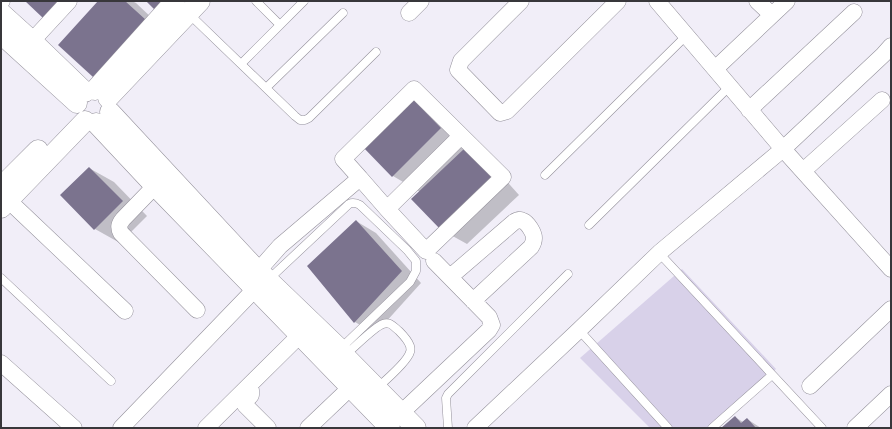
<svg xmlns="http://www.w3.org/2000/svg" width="892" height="429" font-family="'Noto Serif',serif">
  <rect width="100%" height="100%" fill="#f1eef8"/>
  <path fill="#d8d1e9" d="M 682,269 L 776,369 L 715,428 L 650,428 L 580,358 Z"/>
  <path fill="#0003" d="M 100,1 L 132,1 L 136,3 L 170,35 L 118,91 L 93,77 Z
    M 410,98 L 437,113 L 492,165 L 519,195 L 467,244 L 440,229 L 420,192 L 393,176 L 362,145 Z
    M 89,168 L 114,182 L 147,216 L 120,243 L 95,229 L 61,195 Z
    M 356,221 L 376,233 L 421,283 L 375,334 L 355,322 L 308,266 Z
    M 735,417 L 743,422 L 747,419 L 761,428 L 723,428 Z"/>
  <path fill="#7b738e" d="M 25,1 L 59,1 L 43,18 Z
    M 98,1 L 125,1 L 146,20 L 93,77 L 58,45 Z
    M 146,1 L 163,1 L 155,10 Z
    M 410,96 L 441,128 L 392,177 L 361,145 Z
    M 465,148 L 493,179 L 440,229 L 411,199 Z
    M 89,167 L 123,201 L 94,230 L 60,195 Z
    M 356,220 L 402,271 L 354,323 L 307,266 Z
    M 735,416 L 741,423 L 747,418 L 756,428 L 721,428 Z"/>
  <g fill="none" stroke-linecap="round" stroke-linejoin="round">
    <defs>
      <path id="service" d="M 256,1 L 280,25
        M 188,13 L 295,116 L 300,120 L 305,120 L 309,118 L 376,52
        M 241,64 L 304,1
        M 266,88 L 343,13
        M 545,175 L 686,36
        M 589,225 L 730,86
        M 659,253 L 822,428
        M 1,278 L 111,381
        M 268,280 L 349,204 C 353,202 356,203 360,205 L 407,250 L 416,261 L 416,271 L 410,282 L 340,349
        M 579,330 L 668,428
        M 345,355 C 354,348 374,327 383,324 C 390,321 394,327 399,331 C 403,335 408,340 410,346 C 410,346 411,351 410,352 C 408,361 385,381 377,388
        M 448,428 L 446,398 L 448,394 L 568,274
        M 712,428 L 772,375"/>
      <path id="minor" d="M 521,1 L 461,61 L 458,70 L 500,113 L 507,111 L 618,1
        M 657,1 L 783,149 L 891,269
        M 757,1 L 772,15
        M 1,2 L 2,1
        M 409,13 L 421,1
        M 32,41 L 69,1
        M 715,69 L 787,1
        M 749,110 L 854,12
        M 803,171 L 882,100
        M 155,186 L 123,219 C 119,224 118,227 121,233 L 197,310
        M 8,200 L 125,311
        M 387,209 L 461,136
        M 258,271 L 280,246 L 360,178 L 387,209 L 426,251 L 503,177 L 414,89 L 343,159 L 360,178
        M 450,277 L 514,222 C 517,220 520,219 523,221 C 528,223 534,233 534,238 C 534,241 533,244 531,247 L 473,301
        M 1,363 L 74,428
        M 810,386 L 891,309
        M 248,387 L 251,390 L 251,395 C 249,398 244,401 245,405 L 268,428
        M 401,413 L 489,330 L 492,325 L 489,317 L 434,261
        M 121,428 L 255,289
        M 206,428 L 300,335
        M 308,428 L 350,388
        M 475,428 L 579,330 L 659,253 L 783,149 L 883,55 L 891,46
        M 855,428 L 891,394"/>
      <path id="tertiary" d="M 1,13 L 32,41 L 85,92
        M 1,34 L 77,103
        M 95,90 L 175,1
        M 108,98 L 200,1
        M 110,112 L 258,271 L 264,276 L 340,349 L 345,356 L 416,428
        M 96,123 L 155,186 L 390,428
        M 1,187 L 38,150
        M 1,208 L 85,121"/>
    </defs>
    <use href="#service" stroke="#94919b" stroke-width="9"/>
    <use href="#minor" stroke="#94919b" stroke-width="17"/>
    <use href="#tertiary" stroke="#94919b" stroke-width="21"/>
    <use href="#service" stroke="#fff" stroke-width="8"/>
    <use href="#minor" stroke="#fff" stroke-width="16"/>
    <use href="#tertiary" stroke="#fff" stroke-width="20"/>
  </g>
  <rect width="892" height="429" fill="none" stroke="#38373b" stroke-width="4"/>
</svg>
